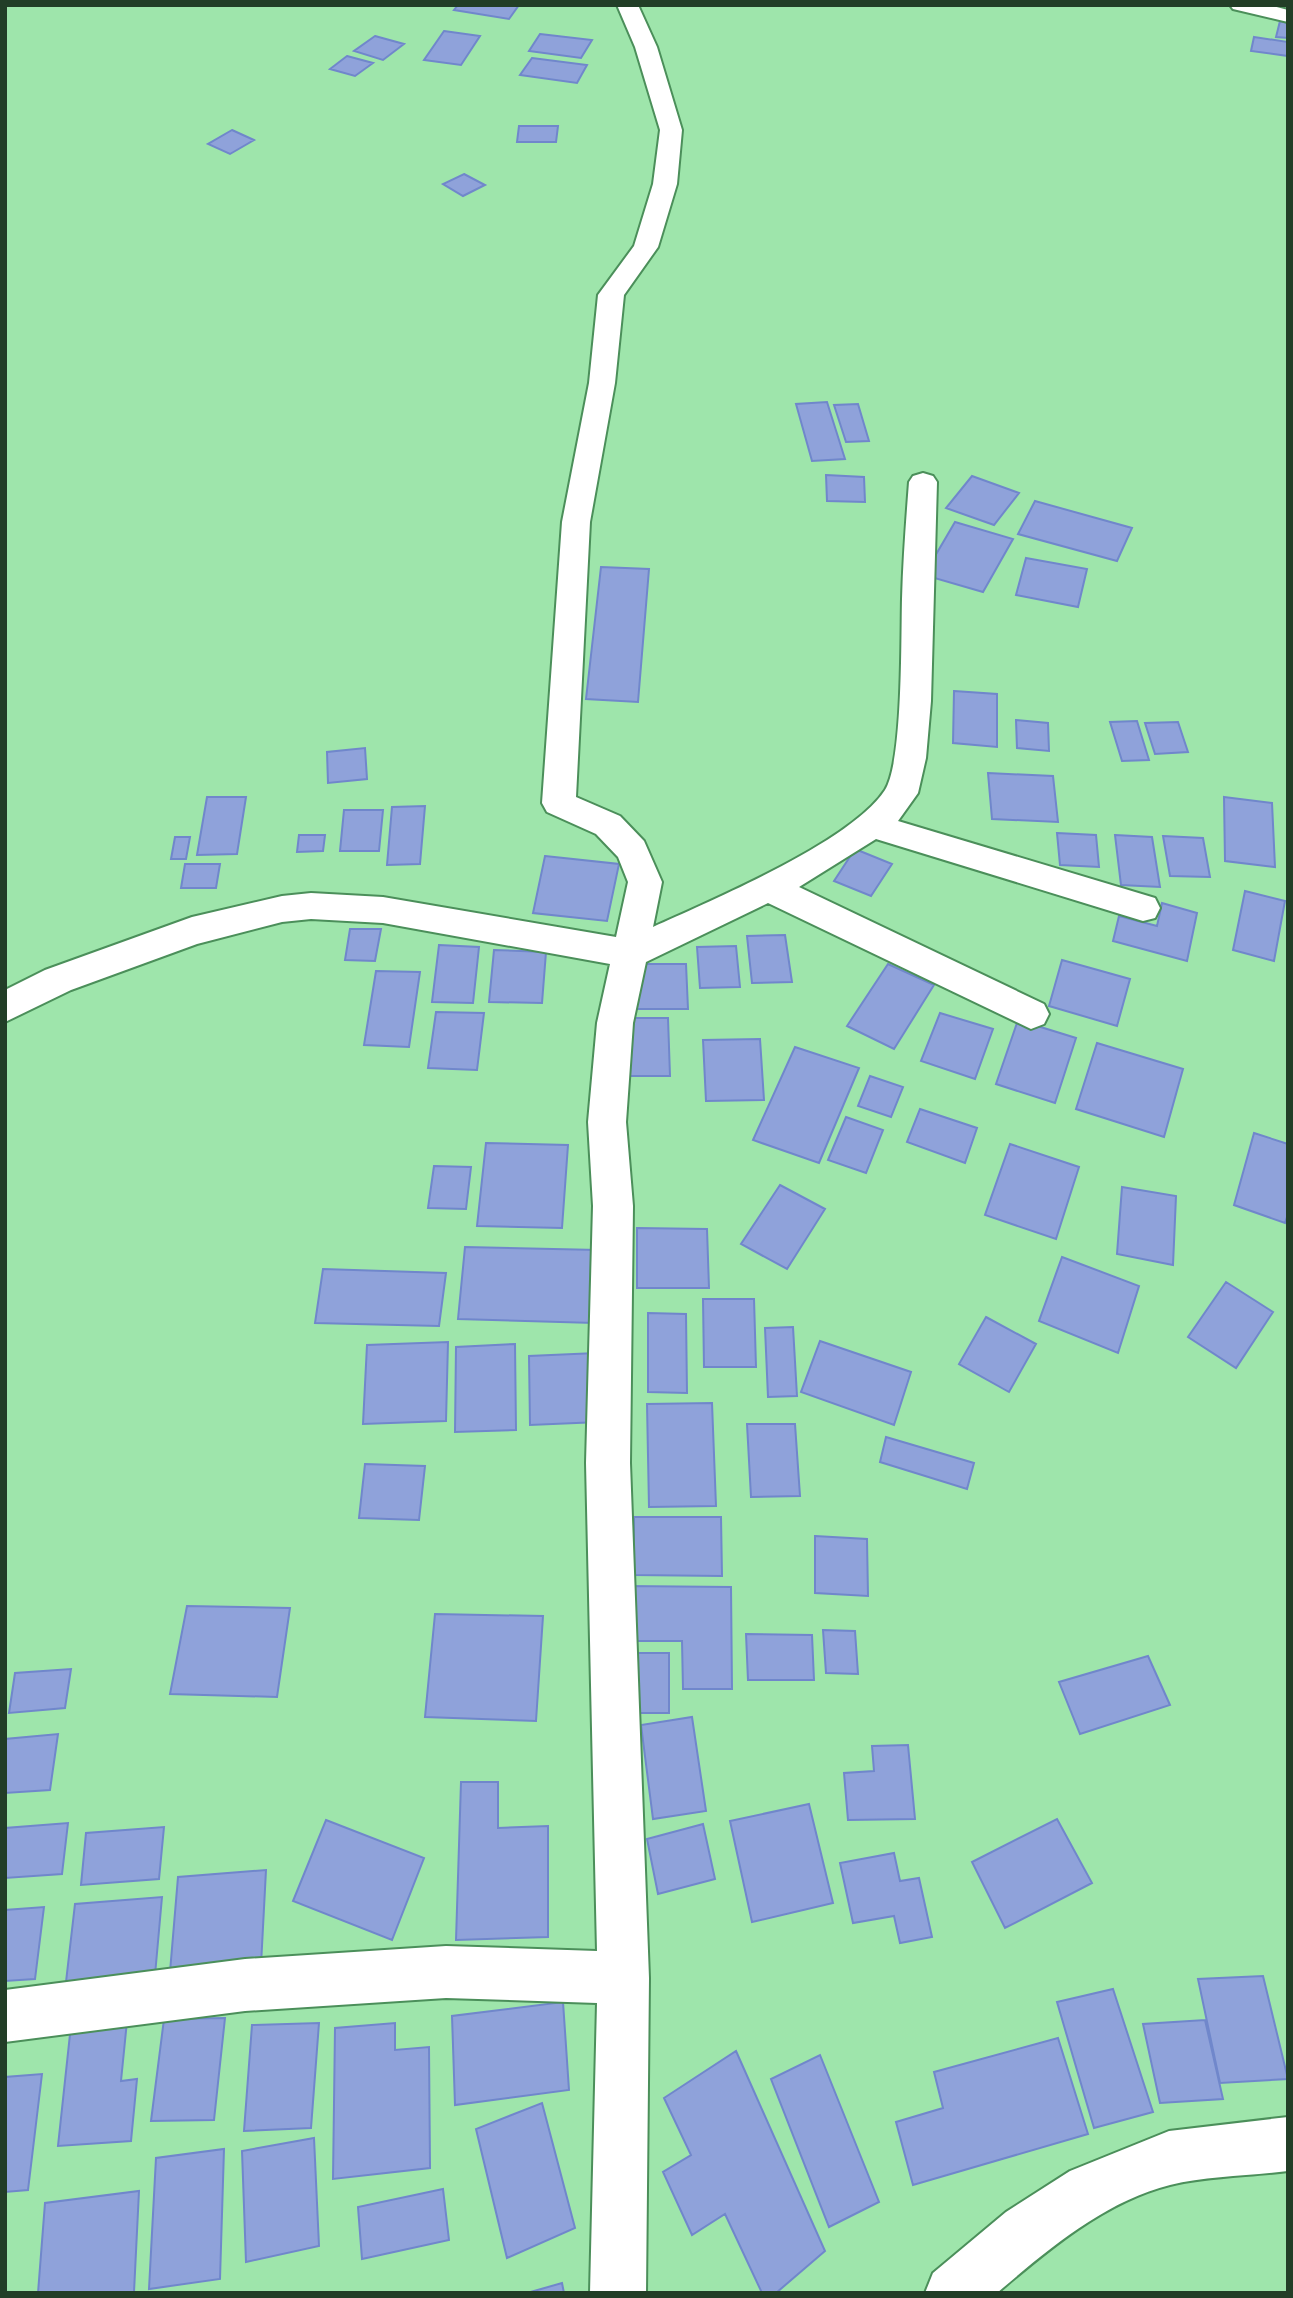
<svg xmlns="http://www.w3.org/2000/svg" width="1293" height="2298" font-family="Bitter,serif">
  <rect width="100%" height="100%" fill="#9ee5ab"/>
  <path fill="#8fa2da" stroke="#7087cb" stroke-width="2" d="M 458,5 L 519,5 L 509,19 L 454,10 Z
    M 1280,21 L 1288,23 L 1288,38 L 1276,37 Z
    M 444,31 L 480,36 L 461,65 L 424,60 Z
    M 540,34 L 592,40 L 581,58 L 529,51 Z
    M 375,36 L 404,44 L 383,60 L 354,51 Z
    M 1254,37 L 1288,42 L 1288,56 L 1251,51 Z
    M 347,56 L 373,63 L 355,76 L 330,69 Z
    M 532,58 L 587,65 L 577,83 L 520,75 Z
    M 519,126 L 558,126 L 556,142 L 517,142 Z
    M 232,130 L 254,140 L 230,154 L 208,144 Z
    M 464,174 L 485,185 L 463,196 L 443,184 Z
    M 827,402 L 845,459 L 812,461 L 796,404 Z
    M 858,404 L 869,441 L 846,442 L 834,405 Z
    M 826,475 L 864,477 L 865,502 L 827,501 Z
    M 972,476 L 1019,493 L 994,525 L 946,508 Z
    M 1035,501 L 1132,528 L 1117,561 L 1018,534 Z
    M 955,522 L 1013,539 L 983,592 L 924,575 Z
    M 1026,558 L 1087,569 L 1078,607 L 1016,595 Z
    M 601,567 L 649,569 L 638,702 L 586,699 Z
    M 954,691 L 997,694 L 997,747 L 953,743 Z
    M 1016,720 L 1048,723 L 1049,751 L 1017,748 Z
    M 1137,721 L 1149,760 L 1122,761 L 1110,722 Z
    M 1178,722 L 1188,752 L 1155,754 L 1145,723 Z
    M 365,748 L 367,779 L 328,783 L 327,752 Z
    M 988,773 L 1053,776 L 1058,822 L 992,819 Z
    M 207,797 L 246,797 L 237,854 L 197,855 Z
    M 1224,797 L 1272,803 L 1275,867 L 1225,861 Z
    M 425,806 L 420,864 L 387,865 L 392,807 Z
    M 344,810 L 383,810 L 379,851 L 340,851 Z
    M 1057,833 L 1096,835 L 1099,867 L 1060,865 Z
    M 299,835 L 325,835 L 323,851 L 297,852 Z
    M 1115,835 L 1152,837 L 1160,887 L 1121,885 Z
    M 1163,836 L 1203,838 L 1210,877 L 1170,876 Z
    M 175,837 L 190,837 L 186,859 L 171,859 Z
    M 855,849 L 892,864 L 871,896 L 834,881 Z
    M 545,856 L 619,864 L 607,921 L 533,913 Z
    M 185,864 L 220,864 L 216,888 L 181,888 Z
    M 1245,891 L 1285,901 L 1274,961 L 1233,950 Z
    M 1162,903 L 1197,913 L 1187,961 L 1113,941 L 1119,916 L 1157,926 Z
    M 350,929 L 381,929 L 375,961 L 345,960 Z
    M 785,935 L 792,982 L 752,983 L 747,936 Z
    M 439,945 L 479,947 L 473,1003 L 432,1002 Z
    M 736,946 L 740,987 L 700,988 L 697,947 Z
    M 494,950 L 546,952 L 542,1003 L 489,1002 Z
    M 1062,960 L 1130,979 L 1117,1026 L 1049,1006 Z
    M 635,964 L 686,964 L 688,1009 L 636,1009 Z
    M 888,964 L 934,985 L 894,1049 L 847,1026 Z
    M 376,971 L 420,972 L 409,1047 L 364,1045 Z
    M 436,1012 L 484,1013 L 477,1070 L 428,1068 Z
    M 940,1013 L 993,1029 L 975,1079 L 921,1061 Z
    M 625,1018 L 668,1018 L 670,1076 L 626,1076 Z
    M 1018,1020 L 1076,1038 L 1055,1103 L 996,1084 Z
    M 760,1039 L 764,1100 L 706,1101 L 703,1040 Z
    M 1097,1043 L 1183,1069 L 1164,1137 L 1076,1109 Z
    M 795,1047 L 859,1068 L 819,1163 L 753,1140 Z
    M 870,1076 L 903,1087 L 891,1117 L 858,1106 Z
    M 920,1109 L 977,1128 L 965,1163 L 907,1142 Z
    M 846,1117 L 883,1130 L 866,1173 L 828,1160 Z
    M 1254,1133 L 1288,1144 L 1288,1214 L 1285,1223 L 1234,1205 Z
    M 486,1143 L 568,1145 L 562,1228 L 477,1226 Z
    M 1010,1144 L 1079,1167 L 1056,1239 L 985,1215 Z
    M 434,1166 L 471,1167 L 466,1209 L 428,1208 Z
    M 780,1185 L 825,1209 L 787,1269 L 741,1244 Z
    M 1122,1187 L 1176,1196 L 1173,1265 L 1117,1254 Z
    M 637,1228 L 707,1229 L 709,1288 L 637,1288 Z
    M 465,1247 L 598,1250 L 594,1323 L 458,1319 Z
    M 1062,1257 L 1139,1286 L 1118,1353 L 1039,1321 Z
    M 323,1269 L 446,1273 L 439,1326 L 315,1323 Z
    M 1226,1282 L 1273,1312 L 1236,1368 L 1188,1337 Z
    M 703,1299 L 754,1299 L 756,1367 L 704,1367 Z
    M 648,1313 L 686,1314 L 687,1393 L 648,1392 Z
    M 986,1317 L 1036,1344 L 1009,1392 L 959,1364 Z
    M 793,1327 L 797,1396 L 768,1397 L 765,1328 Z
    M 820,1341 L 911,1372 L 894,1425 L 801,1392 Z
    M 448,1342 L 446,1421 L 363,1424 L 367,1345 Z
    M 515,1344 L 516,1430 L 455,1432 L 456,1347 Z
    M 596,1353 L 599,1422 L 530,1425 L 529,1356 Z
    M 712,1403 L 716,1506 L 649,1507 L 647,1404 Z
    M 747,1424 L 795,1424 L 800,1496 L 751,1497 Z
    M 886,1437 L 974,1463 L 967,1489 L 880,1462 Z
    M 365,1464 L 425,1466 L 419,1520 L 359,1518 Z
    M 634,1517 L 721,1517 L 722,1576 L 634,1575 Z
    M 815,1536 L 867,1539 L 868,1596 L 815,1593 Z
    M 626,1586 L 731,1587 L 732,1689 L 683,1689 L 682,1641 L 626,1641 Z
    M 187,1606 L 290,1608 L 277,1697 L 170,1694 Z
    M 435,1614 L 543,1616 L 536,1721 L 425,1717 Z
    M 823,1630 L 855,1631 L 858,1674 L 826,1673 Z
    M 746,1634 L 812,1635 L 814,1680 L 748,1680 Z
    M 623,1653 L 669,1653 L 669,1713 L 622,1713 Z
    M 1148,1656 L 1170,1705 L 1080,1734 L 1059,1682 Z
    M 71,1669 L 65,1708 L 9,1713 L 15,1673 Z
    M 692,1717 L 706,1811 L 653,1819 L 641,1725 Z
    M 58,1734 L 50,1790 L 5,1793 L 5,1739 Z
    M 908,1745 L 915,1819 L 848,1820 L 844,1773 L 874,1771 L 872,1746 Z
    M 461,1782 L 498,1782 L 498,1828 L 548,1826 L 548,1937 L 456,1940 Z
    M 809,1804 L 833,1903 L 752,1922 L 730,1821 Z
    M 1057,1819 L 1092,1883 L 1005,1928 L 972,1862 Z
    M 326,1820 L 424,1858 L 392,1940 L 293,1901 Z
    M 68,1823 L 62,1874 L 5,1878 L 5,1828 Z
    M 703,1824 L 715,1879 L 658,1894 L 647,1839 Z
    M 164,1827 L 159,1879 L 81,1885 L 86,1833 Z
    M 894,1853 L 900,1881 L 919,1878 L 932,1937 L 900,1943 L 894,1916 L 853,1923 L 840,1863 Z
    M 266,1870 L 261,1965 L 170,1972 L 178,1877 Z
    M 162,1897 L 155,1975 L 66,1982 L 75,1904 Z
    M 44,1907 L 35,1979 L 5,1981 L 5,1910 Z
    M 1263,1976 L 1288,2079 L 1220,2083 L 1198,1979 Z
    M 1113,1989 L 1153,2112 L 1094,2128 L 1057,2002 Z
    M 563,2002 L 569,2090 L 455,2105 L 452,2016 Z
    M 225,2018 L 214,2120 L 151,2121 L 164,2019 Z
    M 1205,2020 L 1223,2099 L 1160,2103 L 1143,2024 Z
    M 127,2021 L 121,2081 L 137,2079 L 131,2141 L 58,2146 L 71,2025 Z
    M 319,2023 L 311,2128 L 244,2131 L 252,2025 Z
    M 395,2023 L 395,2050 L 429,2047 L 430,2168 L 333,2179 L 335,2028 Z
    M 1058,2038 L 1088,2134 L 913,2185 L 896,2122 L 943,2108 L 934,2072 Z
    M 736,2051 L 825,2251 L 776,2293 L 762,2293 L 725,2214 L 692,2235 L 663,2172 L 691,2155 L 664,2098 Z
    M 820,2055 L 879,2202 L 829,2227 L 771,2079 Z
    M 42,2074 L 28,2190 L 5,2192 L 5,2077 Z
    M 542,2103 L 575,2228 L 507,2258 L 476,2129 Z
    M 314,2138 L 319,2246 L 246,2262 L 242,2151 Z
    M 224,2149 L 220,2279 L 149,2289 L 156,2158 Z
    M 443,2189 L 449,2240 L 362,2259 L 358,2207 Z
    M 139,2191 L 134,2292 L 38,2293 L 45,2203 Z
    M 562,2283 L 564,2293 L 527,2293 Z"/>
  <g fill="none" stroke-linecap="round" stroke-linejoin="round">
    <defs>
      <path id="street" d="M 617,5 L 638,5 L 657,47 L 682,130 L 677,184 L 658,247 L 624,295 L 615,383 L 590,522 L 576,797 L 620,816 L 644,841 L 662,882 L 653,927 C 712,900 851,842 885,790 C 903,762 901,637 902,599 C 903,560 906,521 909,482 L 913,476 L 923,473 L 933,476 L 937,482 L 931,701 L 926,758 L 918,793 L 898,821 L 1155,898 L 1160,908 L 1155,918 L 1143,921 L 876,839 L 799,887 L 1044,1004 L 1049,1014 L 1044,1024 L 1031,1029 L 768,903 L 646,962 L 633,1023 L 626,1122 L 633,1206 L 630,1463 L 649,1978 L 646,2293 L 590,2293 L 597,2003 L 446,1998 L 245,2011 L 5,2042 L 5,1990 L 245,1959 L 446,1946 L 597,1951 L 586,1463 L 593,1206 L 588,1122 L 597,1023 L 610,964 L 383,923 L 311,919 L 282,922 L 197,944 L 71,990 L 5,1022 L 5,990 L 45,970 L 192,917 L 282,896 L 311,893 L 383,897 L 616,937 L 628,882 L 618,857 L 596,834 L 547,812 L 542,803 L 562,522 L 589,383 L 598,295 L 634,246 L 653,184 L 660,130 L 635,47 Z
        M 1230,5 L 1269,5 L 1288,10 L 1288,22 L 1233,9 Z
        M 1288,2117 L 1288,2171 C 1249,2176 1207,2176 1170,2185 C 1105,2201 1046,2251 997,2293 L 925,2293 L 933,2273 L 1006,2212 L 1070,2171 L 1169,2131 Z"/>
    </defs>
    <use href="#street" stroke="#4b8f5a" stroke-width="4"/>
    <use href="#street" fill="#fff" fill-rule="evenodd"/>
  </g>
  <rect width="1293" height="2298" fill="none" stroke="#223e27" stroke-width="14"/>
</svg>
